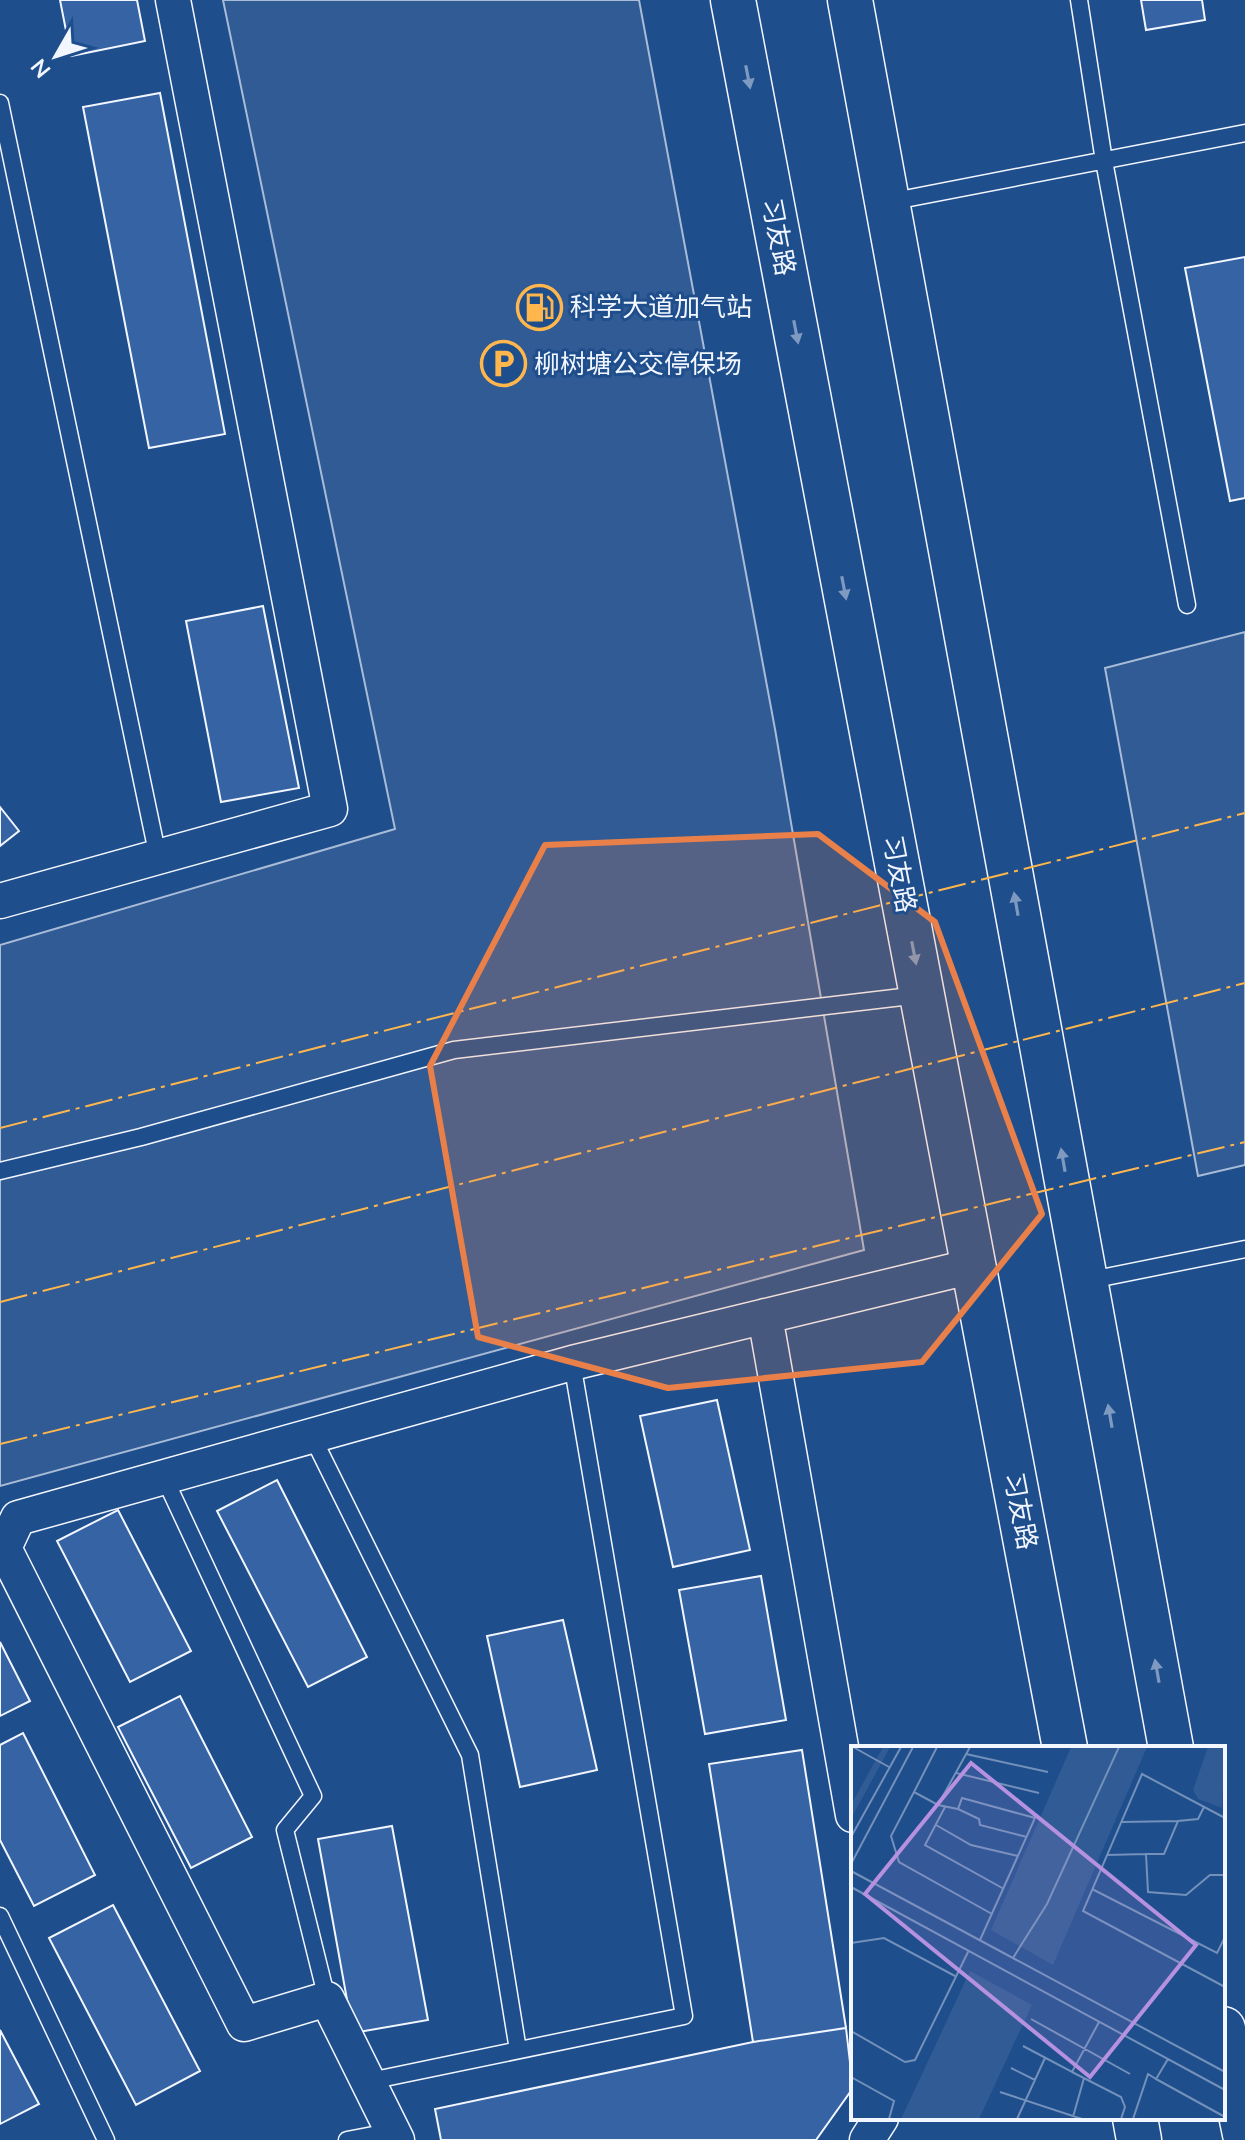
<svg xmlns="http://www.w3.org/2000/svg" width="1245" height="2140" font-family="'Nunito Sans','Noto Sans SC',sans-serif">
  <rect width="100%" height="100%" fill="#1f4e8c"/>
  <path fill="#305b95" stroke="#a8bbd7" stroke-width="2" d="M 223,0 L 639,0 L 775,729 L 864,1250 L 0,1486 L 0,945 L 395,829 Z
    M 1245,632 L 1245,1165 L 1198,1176 L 1105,668 Z"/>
  <path fill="#3563a3" stroke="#f2f6ff" stroke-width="2" d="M 60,0 L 137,0 L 145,41 L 71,56 Z
    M 1141,0 L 1202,0 L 1205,20 L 1146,30 Z
    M 160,93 L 225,434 L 149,448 L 83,107 Z
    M 1245,257 L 1245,498 L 1230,501 L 1185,268 Z
    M 263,606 L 299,788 L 221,802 L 186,621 Z
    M 0,807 L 19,831 L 0,846 Z
    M 717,1400 L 750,1550 L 673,1567 L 640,1416 Z
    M 277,1480 L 367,1657 L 308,1687 L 217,1511 Z
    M 118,1510 L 191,1651 L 130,1682 L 57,1541 Z
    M 761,1576 L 786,1720 L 705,1734 L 679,1590 Z
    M 563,1620 L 597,1770 L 520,1787 L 487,1636 Z
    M 0,1642 L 30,1701 L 0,1716 Z
    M 180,1696 L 252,1837 L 191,1868 L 118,1727 Z
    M 23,1733 L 95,1875 L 34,1906 L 0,1840 L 0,1745 Z
    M 802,1750 L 846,2028 L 753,2042 L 709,1764 Z
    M 392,1826 L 428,2020 L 353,2033 L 318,1839 Z
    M 113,1905 L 200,2071 L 136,2105 L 49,1938 Z
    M 846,2028 L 853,2088 L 816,2140 L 441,2140 L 435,2109 L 753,2042 Z
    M 0,2030 L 39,2104 L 0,2124 Z"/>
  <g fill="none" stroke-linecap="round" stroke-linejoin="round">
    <defs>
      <path id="lane" d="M 1079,0 L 1104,161 L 1187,605
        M 0,103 L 158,857
        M 889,202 L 1245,133
        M 0,1171 L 141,1137 L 454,1050 L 919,995
        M 1086,1281 L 1245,1249
        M 312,1436 L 470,1755 L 518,2050
        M 164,1477 L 313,1796 L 285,1830 L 327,1999
        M 0,1916 L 106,2140
        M 370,2081 L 684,2016 L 572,1363
        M 347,2140 L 394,2131"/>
      <path id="street" d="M 0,901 L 330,809 L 173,0
        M 765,1316 L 853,1815
        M 397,2140 L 327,1999 L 244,2024 L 4,1548 L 18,1518 L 572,1363 L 973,1266
        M 867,2140 L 881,2118"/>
      <path id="primary" d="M 733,0 L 1065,1748
        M 850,0 L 1171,1748
        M 1223,2029 L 1245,2134
        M 1135,2118 L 1139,2140"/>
    </defs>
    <use href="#lane" stroke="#f2f6ff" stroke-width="19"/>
    <use href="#street" stroke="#f2f6ff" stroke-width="37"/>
    <use href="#primary" stroke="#f2f6ff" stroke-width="47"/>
    <use href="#lane" stroke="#1f4e8c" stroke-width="16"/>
    <use href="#street" stroke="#1f4e8c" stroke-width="34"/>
    <use href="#primary" stroke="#1f4e8c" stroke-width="44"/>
    <path stroke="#ffb74d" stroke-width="2" stroke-dasharray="28 6 4 6" stroke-linecap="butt" d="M 0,1128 L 1245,813
      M 0,1302 L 1245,983
      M 0,1444 L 1245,1142"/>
  </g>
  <defs><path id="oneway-solid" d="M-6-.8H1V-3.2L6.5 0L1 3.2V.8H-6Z" transform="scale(2)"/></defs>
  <g fill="#7e9ac0">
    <use href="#oneway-solid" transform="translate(748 77) rotate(79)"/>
    <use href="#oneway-solid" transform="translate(796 332) rotate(79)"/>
    <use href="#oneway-solid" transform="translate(844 588) rotate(79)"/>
    <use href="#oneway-solid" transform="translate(1016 904) rotate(-100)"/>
    <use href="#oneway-solid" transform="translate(914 953) rotate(79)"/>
    <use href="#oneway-solid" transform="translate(1063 1160) rotate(-100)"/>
    <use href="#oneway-solid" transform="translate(1110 1416) rotate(-100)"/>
    <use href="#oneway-solid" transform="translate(1157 1671) rotate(-100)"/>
  </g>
  <path fill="#ea8049" fill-opacity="0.2" stroke="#ea8049" stroke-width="6" stroke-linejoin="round" d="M 818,834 L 935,922 L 1042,1214 L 922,1362 L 668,1388 L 478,1337 L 430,1066 L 545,845 Z"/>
  <defs>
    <symbol id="fuel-ring" viewBox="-11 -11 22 22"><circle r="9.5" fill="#1f4e8c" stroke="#ffb74d" stroke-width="1.5"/><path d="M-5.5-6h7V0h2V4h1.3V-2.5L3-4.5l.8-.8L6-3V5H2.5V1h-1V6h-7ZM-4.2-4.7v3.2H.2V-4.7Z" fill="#ffb74d"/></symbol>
    <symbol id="parking-ring" viewBox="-11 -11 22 22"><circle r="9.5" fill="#1f4e8c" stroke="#ffb74d" stroke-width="1.5"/><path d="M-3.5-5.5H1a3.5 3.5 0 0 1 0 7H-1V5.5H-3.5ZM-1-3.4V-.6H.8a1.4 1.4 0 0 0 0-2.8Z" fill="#ffb74d"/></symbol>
  </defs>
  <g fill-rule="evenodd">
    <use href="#fuel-ring" x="514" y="282" width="51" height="51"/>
    <use href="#parking-ring" x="478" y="338" width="51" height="51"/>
  </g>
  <g text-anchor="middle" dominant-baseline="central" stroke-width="6" stroke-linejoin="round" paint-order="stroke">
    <g font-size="26" fill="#f2f6ff" stroke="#1f4e8c">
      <text transform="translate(778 237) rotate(79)">习友路</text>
      <text transform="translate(899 874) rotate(79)">习友路</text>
      <text transform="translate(1020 1511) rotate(79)">习友路</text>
    </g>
    <g font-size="26" fill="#f2f6ff" stroke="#1f4e8c" text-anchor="start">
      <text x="570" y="307">科学大道加气站</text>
      <text x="534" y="364">柳树塘公交停保场</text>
    </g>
  </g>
  <g transform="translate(851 1746)">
    <rect width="374" height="374" fill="#1f4e8c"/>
    <path d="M 32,1 L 39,1 L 0,73 L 0,59 ZM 220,1 L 296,1 L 202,219 L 140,184 ZM 357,1 L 374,1 L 371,62 L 347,53 L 342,44 ZM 119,225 L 181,259 L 128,373 L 50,373 Z" fill="#305b95"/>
    <path fill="none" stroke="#7391ba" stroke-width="2" d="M 2,1 L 38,21M 86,1 L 63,46 L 87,59 L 107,63 L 111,52 L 184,72 L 129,194M 115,8 L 197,26M 105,27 L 188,47M 63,46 L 40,90 L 48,116 L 141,168M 87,59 L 119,1M 94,61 L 74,99 L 153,143M 353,61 L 347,73 L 327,75 L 313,108 L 295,108 L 297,146 L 335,149 L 359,129 L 374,129M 107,63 L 128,73 L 129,79 L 176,91M 374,72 L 291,28 L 232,165 L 374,241M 271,76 L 327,75M 85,79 L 120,99 L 167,110M 0,91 L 50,1M 256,109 L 295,108M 0,118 L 62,1M 0,125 L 374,326M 0,141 L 374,344M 241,143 L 366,207 L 374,191M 0,197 L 33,192 L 104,230M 162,212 L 196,158 L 268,1M 180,273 L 279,328M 0,285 L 54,316 L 64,314 L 118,204M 172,300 L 221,326 L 248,276M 317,313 L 305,333 L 374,371M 160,322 L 184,334M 221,326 L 270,351 L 274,361 L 270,373M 0,331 L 43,355 L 38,373M 149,346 L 231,373M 222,371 L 233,332M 166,373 L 194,312M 282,373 L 297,328 L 305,333"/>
    <path fill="#b691df" fill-opacity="0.15" stroke="#b691df" stroke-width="4" d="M 120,17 L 345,199 L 239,331 L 14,148 Z"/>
    <rect width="374" height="374" fill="none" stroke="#f2f6ff" stroke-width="4"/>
  </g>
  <g transform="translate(56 56) rotate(231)" stroke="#1f4e8c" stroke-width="6" paint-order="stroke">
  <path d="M0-6L14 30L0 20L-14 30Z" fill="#f2f6ff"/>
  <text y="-12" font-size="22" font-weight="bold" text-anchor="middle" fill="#f2f6ff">N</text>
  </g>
</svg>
